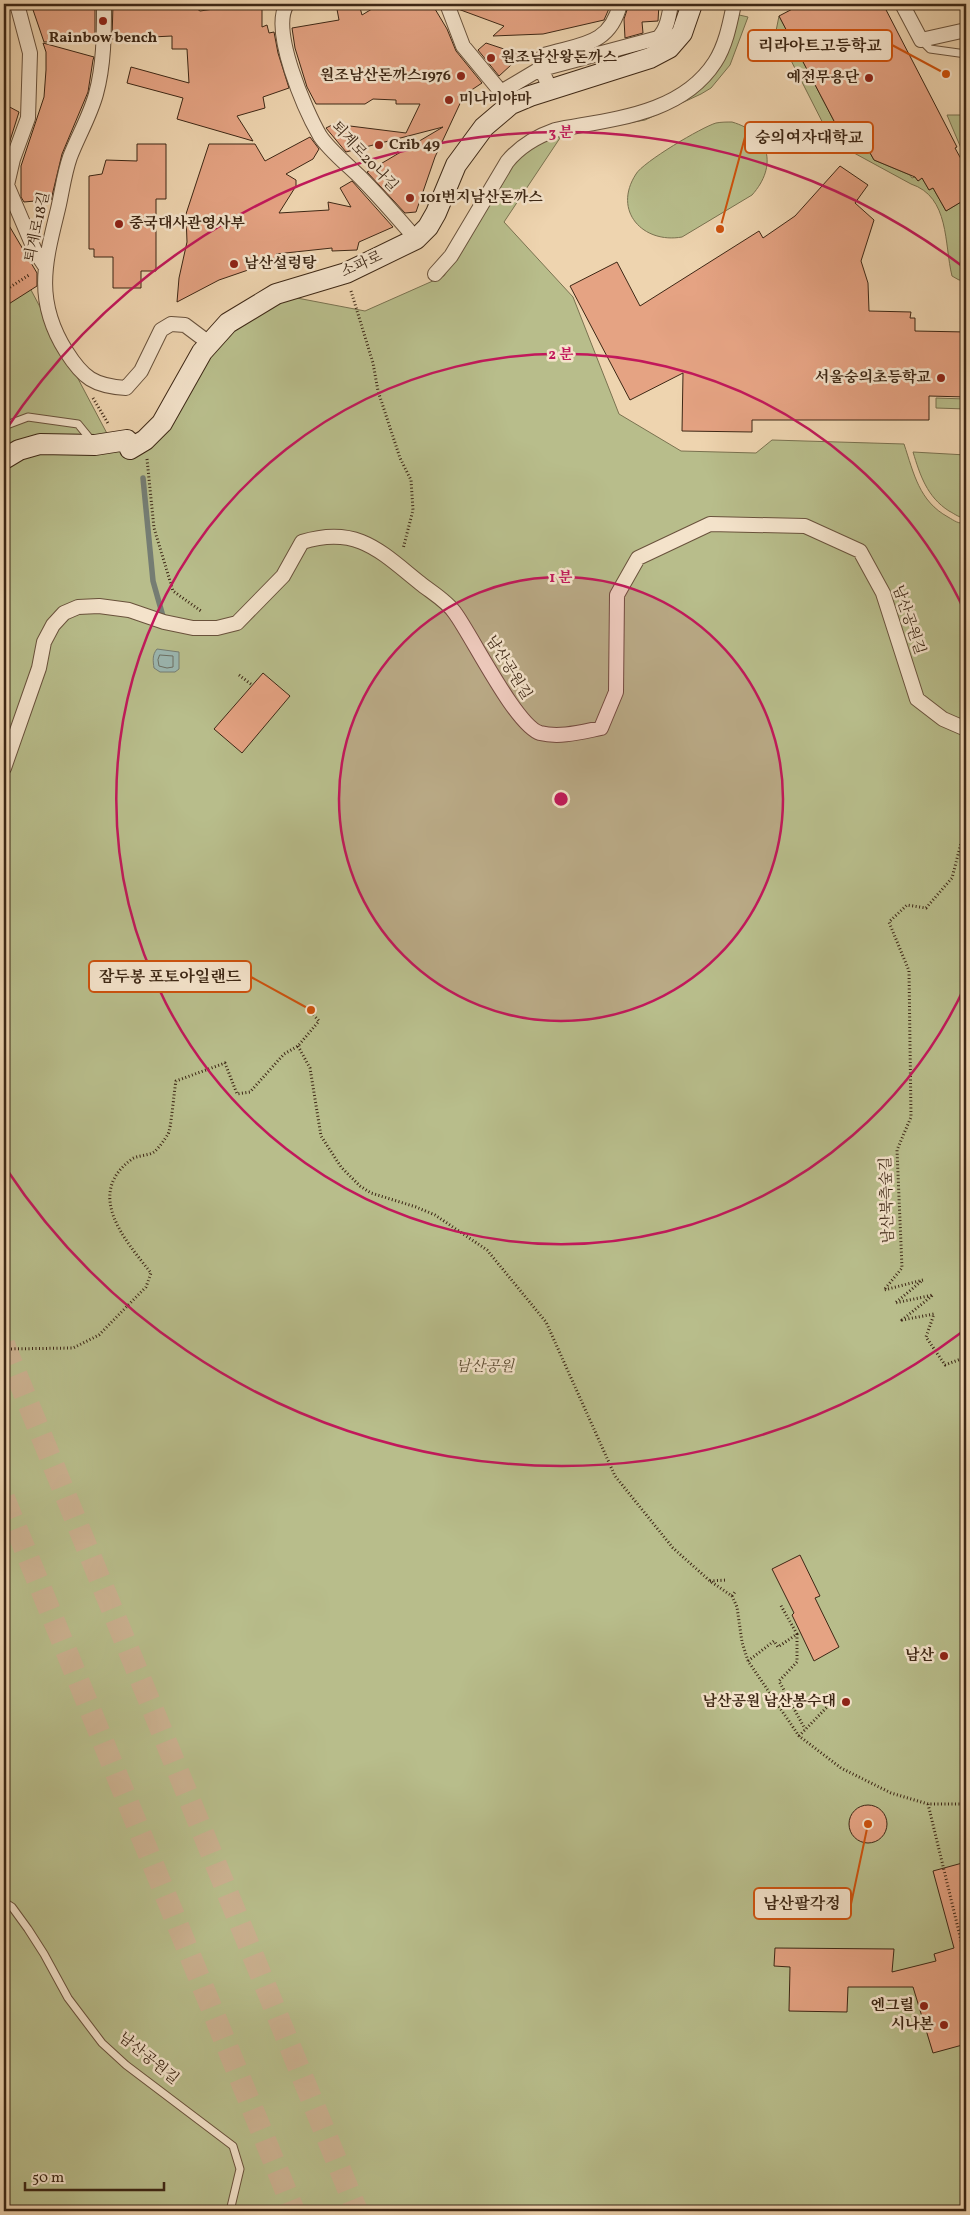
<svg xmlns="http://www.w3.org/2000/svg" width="970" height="2215" font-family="Vollkorn,'Noto Serif KR',serif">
  <rect width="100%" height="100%" fill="#eed4af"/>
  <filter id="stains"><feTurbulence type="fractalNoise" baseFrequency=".004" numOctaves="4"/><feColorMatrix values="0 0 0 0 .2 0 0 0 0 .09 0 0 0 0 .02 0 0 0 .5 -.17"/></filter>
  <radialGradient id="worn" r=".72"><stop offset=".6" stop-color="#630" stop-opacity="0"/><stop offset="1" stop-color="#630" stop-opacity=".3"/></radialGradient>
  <path fill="#b8bd8b" stroke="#7a7250" d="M 735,14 L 748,17 L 730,65 L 711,88 L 701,94 L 645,120 L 562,135 L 504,222 L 573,297 L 619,414 L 681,451 L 756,453 L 772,440 L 904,444 C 914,474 919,501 948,517 C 955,521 958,524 966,523 L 966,2211 L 4,2211 L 4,239 L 111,441 L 145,440 L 202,352 L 276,294 L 365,311 L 444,276 L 498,192 L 512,166 L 531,147 L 553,134 L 694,93 Z
    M 779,16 L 845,142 L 860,135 L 874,160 L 910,175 L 912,178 L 915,177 L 918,181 L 922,178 L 929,190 L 933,188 L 946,211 L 966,199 L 966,280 L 959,280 L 952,276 C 944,244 950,197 911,184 L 832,141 L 776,31 Z
    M 947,115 L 966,115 L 966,160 Z
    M 732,122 C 770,133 778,166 752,195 L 682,237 C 643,244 612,211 636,174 C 643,162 702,127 716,123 C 721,122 727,122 732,122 Z
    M 936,398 L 966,399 L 966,409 L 936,408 Z
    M 913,452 L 966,455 L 966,518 C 959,518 955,514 949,511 C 927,497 920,475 913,452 Z"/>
  <path fill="#9bb7b1" stroke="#757d73" d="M 157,649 L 179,652 L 179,669 L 175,672 L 160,672 L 154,668 C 153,661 152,655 157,649 Z"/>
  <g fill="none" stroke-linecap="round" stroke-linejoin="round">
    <path stroke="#6c6f63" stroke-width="1" d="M 160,655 L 173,656 L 173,667 L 167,668 L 159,666 L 158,660 Z"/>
    <path stroke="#757d73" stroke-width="5.5" d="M 143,478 L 153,581 L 164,620"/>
  </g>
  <path fill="#e5a383" stroke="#3d2715" d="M 31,4 L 95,4 L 95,40 L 44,42 Z
    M 113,4 L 115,6 L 190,4 L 200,11 L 228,7 L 262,7 L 262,27 L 267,25 L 269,33 L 274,32 L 278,53 L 289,88 L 263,97 L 265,108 L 237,116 L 253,141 L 177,119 L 183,98 L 127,83 L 131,67 L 189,83 L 187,49 L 172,49 L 172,36 L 112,39 Z
    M 336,4 L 359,4 L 362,15 L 380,4 L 432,4 L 447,29 L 456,51 L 482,83 L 464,95 L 435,157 L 416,212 L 405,213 L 367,172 L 443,127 L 346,152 L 326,128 L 334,124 L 406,133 L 420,104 L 396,104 L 396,100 L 373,99 L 365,104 L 316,104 L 307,87 L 295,48 L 292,28 L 339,20 Z
    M 456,4 L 611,4 L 604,20 L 543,34 L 493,36 L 504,26 L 458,9 Z
    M 629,4 L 659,4 L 658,21 L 642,22 L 643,33 L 625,38 L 624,19 Z
    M 802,4 L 883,4 L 957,147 L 955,148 L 966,168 L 966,199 L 946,211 L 933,188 L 929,190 L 922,178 L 918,181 L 915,177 L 874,160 L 860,135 L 845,142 L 779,16 Z
    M 43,43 L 94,57 L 93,60 L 88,92 L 62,154 L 51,200 L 35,195 L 35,201 L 24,202 L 21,197 L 21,166 L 44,97 L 46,70 L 46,52 Z
    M 486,43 L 522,55 L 499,76 L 478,50 Z
    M 4,104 L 19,112 L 8,147 L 4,146 Z
    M 310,137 L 319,149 L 313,159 L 286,174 L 296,180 L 296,186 L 279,213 L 329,210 L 328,202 L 351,207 L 340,188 L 352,181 L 393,227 L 359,242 L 357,250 L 332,251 L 332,248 L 276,254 L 276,258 L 250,262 L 251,269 L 219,280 L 177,302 L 179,278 L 187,242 L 186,214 L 209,144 L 255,144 L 265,161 Z
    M 137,144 L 166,144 L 166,199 L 156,199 L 156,271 L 141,271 L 141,288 L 113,288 L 113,257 L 94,257 L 94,249 L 89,249 L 89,176 L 102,174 L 106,160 L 137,161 Z
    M 840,166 L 868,185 L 855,203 L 874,220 L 861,261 L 868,283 L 869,311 L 911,312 L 910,318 L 915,318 L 915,331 L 966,332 L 966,397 L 929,396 L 929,420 L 752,420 L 752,432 L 682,431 L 683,373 L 630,400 L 570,286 L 617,262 L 640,306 L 759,231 L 763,238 L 795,216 Z
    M 4,217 L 37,273 L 37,286 L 4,307 Z
    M 263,673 L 290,696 L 242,753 L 214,729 Z
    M 800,1555 L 820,1596 L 815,1598 L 839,1647 L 814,1661 L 792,1615 L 794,1613 L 772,1569 Z
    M849 1824a19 19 0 1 1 38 0a19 19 0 1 1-38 0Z
    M 966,1862 L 966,2044 L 933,2053 L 913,1987 L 848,1987 L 847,2012 L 789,2011 L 790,1967 L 774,1966 L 775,1948 L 894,1949 L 892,1972 L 936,1961 L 934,1954 L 954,1948 L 933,1871 Z"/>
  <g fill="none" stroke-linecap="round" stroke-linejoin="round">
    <path stroke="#cbb190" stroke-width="22" stroke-dasharray="22 11" stroke-linecap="butt" d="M 4,1344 L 357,2211
      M 4,1498 L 294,2211"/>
    <defs>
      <path id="lane" d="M 921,40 L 930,49 L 966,54
        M 4,426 L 28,417 L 78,424 L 91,440
        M 4,1902 L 12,1907 L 28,1929 L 44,1954 L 68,1998 L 102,2043 L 126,2065 L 233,2146 L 240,2169 L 230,2211"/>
      <path id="street" d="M 17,4 L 30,53 L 28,118 L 13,159 L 7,185 L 35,251 L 45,266
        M 104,4 C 104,34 104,65 96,94 C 90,116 78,136 70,157 C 64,174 62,192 58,209 C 45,262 34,300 66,351 C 83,378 94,386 126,388 L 141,371 L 161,330 L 171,324 L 185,325 L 209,343
        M 287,4 C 270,30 305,110 320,136 C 330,151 348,165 360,177 C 380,197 398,218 416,239
        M 447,4 L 463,46 L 506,98
        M 902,4 L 921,40 L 966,30
        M 551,89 C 544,76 539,69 544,55 C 580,44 610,46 620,4
        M 501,92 L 538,70 L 658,38 C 667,30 669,16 671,4
        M 435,274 L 451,256 L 507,162 C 520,146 535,137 555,130 C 611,119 681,115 715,62 C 726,45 730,23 734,4
        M 4,768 L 39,668 L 44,642 L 53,625 L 64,613 L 78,607 L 99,606 L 129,610 L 164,622 L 193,628 L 217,628 L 237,623 L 283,576 L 302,542 C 357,525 380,551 420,583 C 431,592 447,601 455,613 C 472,636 516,726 540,733 C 560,738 581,732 601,728 L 616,692 L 617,595 L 638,558 L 710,524 L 805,526 L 860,551 L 883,593 L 917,699 L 943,719 L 966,729"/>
      <path id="secondary" d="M 4,459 L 19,450 L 40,444 L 95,445 L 127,440 L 130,449 L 145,440 L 162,423 L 202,352 L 228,323 L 276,294 L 346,273 L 416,239 L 428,227 L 436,213 L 456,165 L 484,127 L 511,104 L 530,96 L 650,58 L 669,48 L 682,33 L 692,4"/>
    </defs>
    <use href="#lane" stroke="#69523c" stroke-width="9"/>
    <use href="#street" stroke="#69523c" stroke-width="16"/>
    <use href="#secondary" stroke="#3d2715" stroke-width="22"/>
    <path stroke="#3d2715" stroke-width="3" stroke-dasharray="1 2.5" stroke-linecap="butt" d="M 4,291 L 29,275
      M 351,291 L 373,363 L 378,391 L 400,458 L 411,480 L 413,510 L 403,549
      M 93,398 L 109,425
      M 147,459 L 154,528 L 173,591 L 201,611
      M 239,675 L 252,685
      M 966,824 L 952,878 L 926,908 L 907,905 L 889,922 L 909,971 L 911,1117 L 897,1150 L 902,1268 L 884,1290 L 923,1280 L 895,1303 L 933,1295 L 902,1320 L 934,1314 L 926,1337 L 945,1365 L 966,1357
      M 298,1046 L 310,1068 L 321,1136 L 341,1167 L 360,1186 L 371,1193 L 416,1207 L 435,1215 L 487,1250 L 546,1322 L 615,1476 L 673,1548 L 710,1581 L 732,1596 L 737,1607 L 742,1642 L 748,1661 L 799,1736 L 841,1768 L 891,1793 L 928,1804 L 966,1804
      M 4,1349 L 73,1348 L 99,1335 L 146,1287 L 151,1273 C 125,1240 84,1194 132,1159 C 138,1155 148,1156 154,1152 C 159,1148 165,1139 168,1134 C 171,1130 174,1091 176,1081 L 225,1063 L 237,1094 L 250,1092 L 284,1054 L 298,1046 L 319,1021 L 311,1012
      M 710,1581 L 727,1580
      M 732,1596 L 735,1592
      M 797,1634 L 797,1662 L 779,1681 L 805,1729
      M 748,1661 L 774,1641 L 778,1647 L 797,1634 L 780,1604
      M 799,1736 L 829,1705
      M 928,1804 L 966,1961"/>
    <use href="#lane" stroke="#f4e3cb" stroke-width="7"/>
    <use href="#street" stroke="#f4e3cb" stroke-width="14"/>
    <use href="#secondary" stroke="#f4e3cb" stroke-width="20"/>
  </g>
  <circle cx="561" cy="799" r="222" fill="#c2185b" fill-opacity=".12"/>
  <g fill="none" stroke="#c2185b" stroke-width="2.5">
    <circle cx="561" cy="799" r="222"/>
    <path d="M966 984A445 445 0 1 1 966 614"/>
    <path d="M962 1332A667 667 0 0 1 5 1167M5 431A667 667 0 0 1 962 266"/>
  </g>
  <g fill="#8f2418" stroke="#f4e3cb" stroke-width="2">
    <circle cx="103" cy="21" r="5"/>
    <circle cx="491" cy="58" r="5"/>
    <circle cx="461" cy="76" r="5"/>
    <circle cx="869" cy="78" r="5"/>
    <circle cx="449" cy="100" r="5"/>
    <circle cx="379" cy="145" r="5"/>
    <circle cx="410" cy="198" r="5"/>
    <circle cx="119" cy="224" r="5"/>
    <circle cx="234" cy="264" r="5"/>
    <circle cx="941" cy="378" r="5"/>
    <circle cx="944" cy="1656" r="5"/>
    <circle cx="846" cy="1702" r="5"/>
    <circle cx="924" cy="2006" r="5"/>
    <circle cx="944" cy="2025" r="5"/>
  </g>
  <g text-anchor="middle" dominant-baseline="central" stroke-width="5" stroke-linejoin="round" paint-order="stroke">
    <g font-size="15" font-weight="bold" fill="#3d2715" stroke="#f4e3cb" text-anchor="end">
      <text x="103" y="38" text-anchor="middle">Rainbow bench</text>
      <text x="501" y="58" text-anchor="start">원조남산왕돈까스</text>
      <text x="451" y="76">원조남산돈까스1976</text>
      <text x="859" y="78">예전무용단</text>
      <text x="459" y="100" text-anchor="start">미나미야마</text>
      <text x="389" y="145" text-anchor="start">Crib 49</text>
      <text x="420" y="198" text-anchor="start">101번지남산돈까스</text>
      <text x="129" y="224" text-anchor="start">중국대사관영사부</text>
      <text x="244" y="264" text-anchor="start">남산설렁탕</text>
      <text x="931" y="378">서울숭의초등학교</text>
      <text x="934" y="1656">남산</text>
      <text x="836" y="1702">남산공원 남산봉수대</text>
      <text x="914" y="2006">엔그릴</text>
      <text x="934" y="2025">시나본</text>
    </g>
    <g font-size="15" fill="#3d2715" stroke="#f4e3cb">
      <text transform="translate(364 157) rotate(47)">퇴계로20나길</text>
      <text transform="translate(38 227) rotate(-78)">퇴계로18길</text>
      <text transform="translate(362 265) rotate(-24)">소파로</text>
      <text transform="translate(908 620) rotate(71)">남산공원길</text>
      <text transform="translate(508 668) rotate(58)">남산공원길</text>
      <text transform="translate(888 1200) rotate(-92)">남산북측숲길</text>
      <text transform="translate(148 2059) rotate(39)">남산공원길</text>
    </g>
    <g font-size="15" font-style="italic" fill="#5c4c32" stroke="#f4e3cb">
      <text x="485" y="1367">남산공원</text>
    </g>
  </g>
  <circle cx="561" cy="799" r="8" fill="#c2185b" stroke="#f4e3cb" stroke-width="2.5"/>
  <g font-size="15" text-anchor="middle" font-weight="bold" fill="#c2185b" stroke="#f4e3cb" stroke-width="5" stroke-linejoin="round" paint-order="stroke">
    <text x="561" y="137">3 분</text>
    <text x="561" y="359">2 분</text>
    <text x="561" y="582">1 분</text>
  </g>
  <path fill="none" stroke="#ce520d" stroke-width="2" d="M946 74L892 45M720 229L745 137M311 1010L251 977M868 1824L851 1904"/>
  <g fill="#ce520d" stroke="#f4e3cb" stroke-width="2">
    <circle cx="946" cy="74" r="5"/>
    <circle cx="720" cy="229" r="5"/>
    <circle cx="311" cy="1010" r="5"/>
    <circle cx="868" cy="1824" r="5"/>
  </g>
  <g fill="#f4e3cb" stroke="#ce520d" stroke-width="2">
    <rect x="748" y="30" width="144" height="31" rx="5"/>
    <rect x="745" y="122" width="128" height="31" rx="5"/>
    <rect x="89" y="961" width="162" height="31" rx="5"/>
    <rect x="754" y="1888" width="97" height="31" rx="5"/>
  </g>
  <g font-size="16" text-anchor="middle" font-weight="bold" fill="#3d2715">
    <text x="820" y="51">리라아트고등학교</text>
    <text x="809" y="143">숭의여자대학교</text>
    <text x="170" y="982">잠두봉 포토아일랜드</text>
    <text x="802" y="1909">남산팔각정</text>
  </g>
  <rect width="970" height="2215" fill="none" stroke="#eed4af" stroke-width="20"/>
  <rect x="5" y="5" width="960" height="2205" fill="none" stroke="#3d2715" stroke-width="2.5"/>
  <rect x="10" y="10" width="950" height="2195" fill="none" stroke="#3d2715"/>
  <path d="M25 2182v8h139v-8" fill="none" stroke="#3d2715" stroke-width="2.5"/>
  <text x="32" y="2182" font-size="15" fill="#3d2715" stroke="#f4e3cb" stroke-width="4" paint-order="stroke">50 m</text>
  <rect width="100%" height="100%" filter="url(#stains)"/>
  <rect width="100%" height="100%" fill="url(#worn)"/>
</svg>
